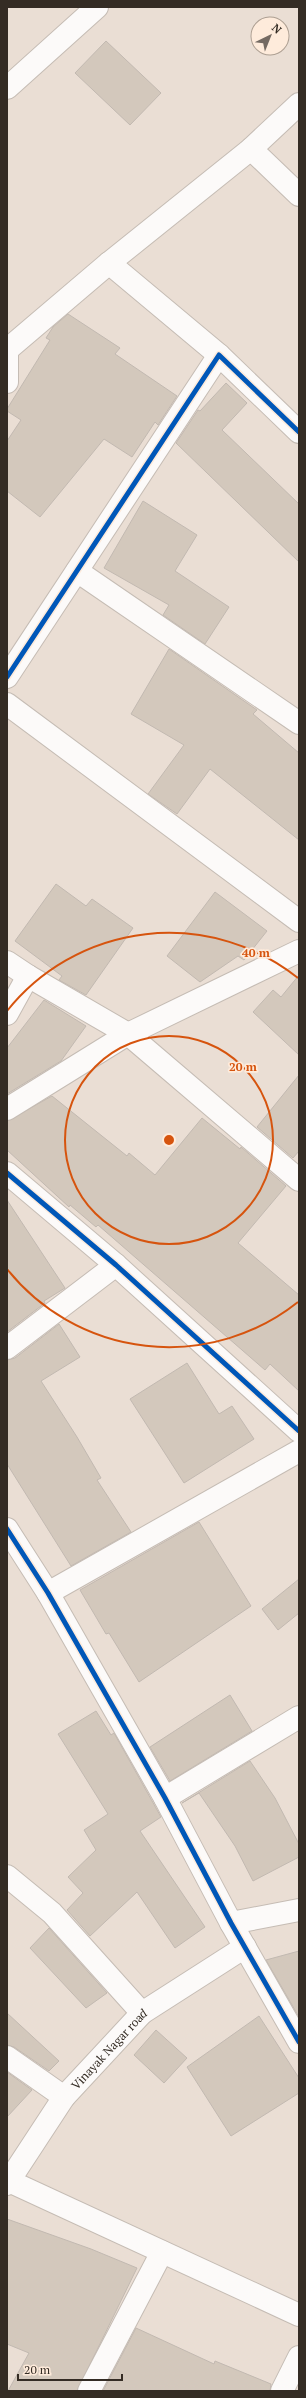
<svg xmlns="http://www.w3.org/2000/svg" width="306" height="2398" font-family="'PT Serif',serif">
  <rect width="100%" height="100%" fill="#eaded4"/>
  <path fill="#d3c8bc" stroke="#c2b9b1" d="M 106,41 L 161,93 L 130,125 L 75,73 Z
    M 68,314 L 120,348 L 115,354 L 177,396 L 158,425 L 155,422 L 132,457 L 104,439 L 40,517 L 7,491 L 7,441 L 21,420 L 7,411 L 7,409 L 50,340 L 46,338 L 53,327 Z
    M 226,383 L 247,403 L 222,430 L 299,504 L 299,562 L 176,443 L 198,410 L 200,411 Z
    M 143,501 L 197,535 L 175,571 L 229,607 L 205,644 L 163,615 L 169,605 L 104,568 Z
    M 169,649 L 257,710 L 253,714 L 299,753 L 299,840 L 210,769 L 177,814 L 148,794 L 184,745 L 131,714 Z
    M 56,884 L 86,906 L 92,899 L 133,928 L 86,995 L 59,980 L 62,976 L 15,941 Z
    M 215,892 L 267,931 L 244,960 L 238,956 L 200,982 L 167,956 Z
    M 299,975 L 299,1055 L 253,1012 L 273,990 L 281,997 Z
    M 44,1000 L 86,1026 L 61,1061 L 7,1094 L 7,1048 Z
    M 299,1075 L 299,1151 L 293,1158 L 257,1127 Z
    M 52,1096 L 127,1156 L 129,1153 L 155,1175 L 202,1118 L 240,1149 L 241,1147 L 286,1186 L 238,1243 L 299,1295 L 299,1391 L 270,1364 L 265,1370 L 98,1225 L 96,1227 L 70,1205 L 69,1207 L 7,1150 L 7,1121 Z
    M 7,1200 L 65,1288 L 44,1301 L 45,1303 L 7,1332 Z
    M 59,1324 L 80,1357 L 41,1381 L 77,1437 L 101,1478 L 97,1480 L 131,1532 L 71,1566 L 7,1464 L 7,1360 L 15,1358 Z
    M 187,1363 L 219,1414 L 232,1406 L 254,1439 L 184,1483 L 130,1399 Z
    M 199,1522 L 251,1606 L 139,1682 L 109,1633 L 106,1634 L 80,1590 Z
    M 299,1579 L 299,1613 L 278,1630 L 262,1609 Z
    M 230,1695 L 252,1731 L 170,1781 L 150,1747 Z
    M 96,1711 L 111,1735 L 114,1733 L 161,1817 L 140,1831 L 205,1927 L 175,1948 L 137,1892 L 90,1936 L 67,1910 L 83,1893 L 68,1877 L 96,1850 L 84,1830 L 108,1814 L 58,1734 Z
    M 250,1761 L 275,1798 L 299,1844 L 299,1857 L 253,1881 L 235,1846 L 199,1793 L 182,1803 Z
    M 49,1928 L 107,1993 L 86,2008 L 30,1948 Z
    M 299,1951 L 299,2017 L 266,1960 Z
    M 7,2013 L 59,2061 L 49,2071 L 14,2047 L 7,2045 Z
    M 259,2016 L 299,2078 L 299,2093 L 231,2136 L 187,2067 Z
    M 156,2030 L 187,2058 L 164,2083 L 134,2055 Z
    M 7,2072 L 32,2090 L 7,2117 Z
    M 7,2219 L 91,2249 L 137,2268 L 77,2391 L 8,2391 L 29,2353 L 7,2344 Z
    M 136,2328 L 214,2364 L 215,2361 L 271,2384 L 270,2391 L 103,2391 Z"/>
  <g fill="none" stroke-linecap="round" stroke-linejoin="round">
    <defs>
      <g id="minor">
        <path d="M 7,88 L 97,7"/>
        <path d="M 251,149 L 299,195"/>
        <path d="M 109,263 L 219,355"/>
        <path d="M 7,347 L 7,382"/>
        <path d="M 8,349 L 109,263 L 251,149 L 299,104"/>
        <path d="M 77,571 L 299,723"/>
        <path d="M 7,677 L 219,355 L 299,432"/>
        <path d="M 7,704 L 299,921"/>
        <path d="M 7,962 L 28,976 L 128,1034 L 299,1180"/>
        <path d="M 7,1014 L 28,976"/>
        <path d="M 7,1109 L 128,1034 L 299,951"/>
        <path d="M 7,1173 L 116,1265 L 299,1431"/>
        <path d="M 7,1348 L 116,1265"/>
        <path d="M 7,1529 L 48,1593 L 165,1798 L 231,1923 L 299,2042"/>
        <path d="M 48,1593 L 299,1451"/>
        <path d="M 165,1798 L 299,1717"/>
        <path d="M 7,1876 L 52,1913 L 142,2013"/>
        <path d="M 231,1923 L 299,1910"/>
        <path d="M 7,2057 L 64,2097"/>
        <path d="M 9,2181 L 299,2315"/>
        <path id="s1" d="M 7,2184 L 64,2097 L 142,2013 L 245,1947"/>
        <path d="M 89,2391 L 162,2252"/>
        <path d="M 282,2391 L 299,2357"/>
      </g>
    </defs>
    <use href="#minor" stroke="#c5bcb4" stroke-width="24"/>
    <use href="#minor" stroke="#fcfaf9" stroke-width="22"/>
    <defs>
      <path id="cycleway" d="M 7,677 L 219,355 L 299,432
        M 7,1173 L 116,1265 L 299,1431
        M 7,1529 L 48,1593 L 165,1798 L 231,1923 L 299,2042"/>
    </defs>
    <use href="#cycleway" stroke="#feebdb" stroke-width="8"/>
    <use href="#cycleway" stroke="#0057b8" stroke-width="5"/>
  </g>
  <g fill="none" stroke="#d6540e" stroke-width="2">
    <circle cx="169" cy="1140" r="104"/>
    <path d="M298 1302A207 207 0 0 1 7 1269M7 1011A207 207 0 0 1 298 978"/>
  </g>
  <g text-anchor="middle" dominant-baseline="central" stroke-width="3.5" stroke-linejoin="round" paint-order="stroke">
    <g font-size="12" fill="#342c24" stroke="#feebdb">
      <text stroke="none"><textPath href="#s1" startOffset="170">Vinayak Nagar road</textPath></text>
    </g>
  </g>
  <circle cx="169" cy="1140" r="6" fill="#d6540e" stroke="#feebdb" stroke-width="2"/>
  <g font-size="12" text-anchor="middle" font-weight="bold" fill="#d6540e" stroke="#feebdb" stroke-width="3.5" stroke-linejoin="round" paint-order="stroke">
    <text x="256" y="957">40 m</text>
    <text x="243" y="1071">20 m</text>
  </g>
  <rect width="306" height="2398" fill="none" stroke="#342c24" stroke-width="16"/>
  <g transform="translate(270 36) rotate(43)"><circle r="19" fill="#feebdb" stroke="#ad9f92"/>
  <path d="M0-3L7 15L0 10L-7 15Z" fill="#746a62"/>
  <text y="-6" font-size="11" font-weight="bold" text-anchor="middle" fill="#342c24">N</text>
  </g>
  <path d="M18 2374v6h104v-6" fill="none" stroke="#342c24" stroke-width="2"/>
  <text x="24" y="2374" font-size="12" fill="#342c24" stroke="#feebdb" stroke-width="3" paint-order="stroke">20 m</text>
</svg>
